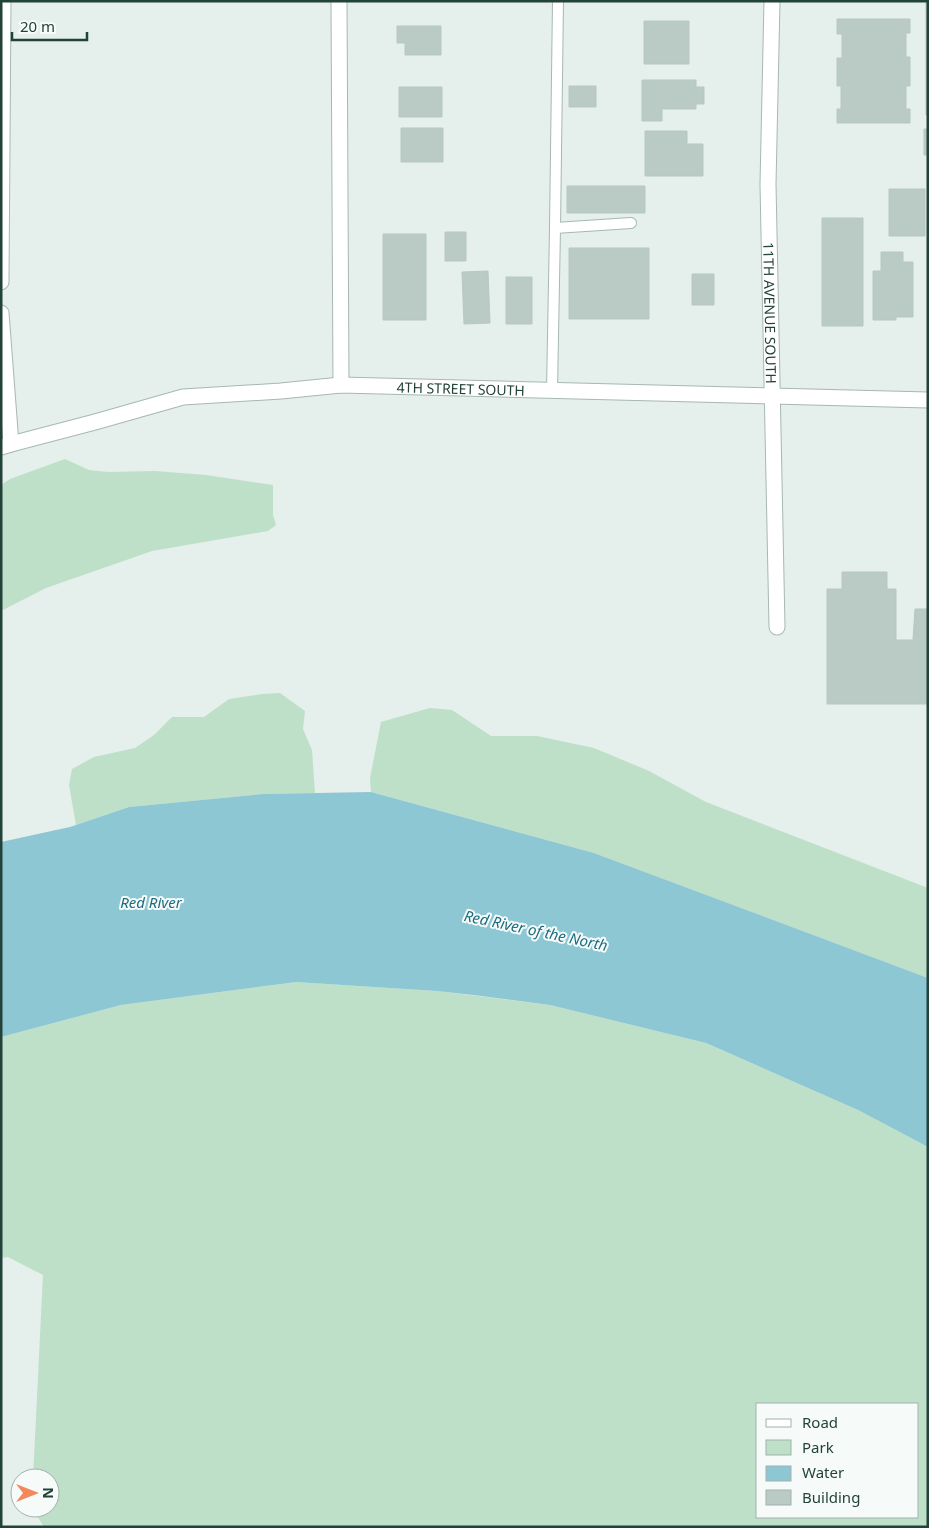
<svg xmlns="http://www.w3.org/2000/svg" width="929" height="1528" font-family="'Noto Sans',sans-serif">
  <rect width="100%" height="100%" fill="#e5efeb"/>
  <path fill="#bee0c8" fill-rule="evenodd" d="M 65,459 L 89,470 L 108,472 L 155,471 L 206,475 L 273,485 L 273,515 L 276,525 L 268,531 L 152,551 L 46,588 L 1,611 L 1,485 L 10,479 Z
    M 280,693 L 305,711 L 303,729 L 312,750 L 315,793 L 263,794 L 129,807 L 76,825 L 69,785 L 72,769 L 94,757 L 135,748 L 154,735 L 172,717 L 204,717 L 229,699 L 262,694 Z
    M 430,708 L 452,710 L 491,736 L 537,736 L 594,748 L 649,771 L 706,802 L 928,888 L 928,978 L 594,853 L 371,792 L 370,778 L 381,722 Z
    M 296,982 L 437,991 L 550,1005 L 706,1043 L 858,1110 L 928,1147 L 928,1527 L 44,1527 L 32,1508 L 50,1508 L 50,1478 L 33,1478 L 43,1275 L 8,1257 L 1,1258 L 1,1037 L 121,1005 ZM 758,1404 L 918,1404 L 918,1517 L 758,1517 Z"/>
  <path fill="#8dc7d4" d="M 371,792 L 594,853 L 928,978 L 928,1147 L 858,1110 L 706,1043 L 550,1005 L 473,995 L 437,991 L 296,982 L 121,1005 L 1,1037 L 1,842 L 70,827 L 129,807 L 263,794 Z"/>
  <path fill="#bacac4" stroke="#b7c9c2" d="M 926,1 L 928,1 L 928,115 L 926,115 Z
    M 837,19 L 910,19 L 910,33 L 906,33 L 906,57 L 910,57 L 910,86 L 906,86 L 906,109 L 910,109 L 910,123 L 837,123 L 837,109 L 841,109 L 841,86 L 837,86 L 837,58 L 842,58 L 842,34 L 837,34 Z
    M 644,21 L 689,21 L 689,64 L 644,64 Z
    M 397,26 L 441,26 L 441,55 L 405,55 L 405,43 L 397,43 Z
    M 642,80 L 696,80 L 696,87 L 704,87 L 704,104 L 696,104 L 696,109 L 662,109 L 662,121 L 642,121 Z
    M 569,86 L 596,86 L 596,107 L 569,107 Z
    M 399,87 L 442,87 L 442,117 L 399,117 Z
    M 401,128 L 443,128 L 443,162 L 401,162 Z
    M 924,129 L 928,129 L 928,155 L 924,155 Z
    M 645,131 L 687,131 L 687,144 L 703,144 L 703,176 L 645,176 Z
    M 567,186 L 645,186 L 645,213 L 567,213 Z
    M 889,189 L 925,189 L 925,236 L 889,236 Z
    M 822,218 L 863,218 L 863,326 L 822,326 Z
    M 445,232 L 466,232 L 466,261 L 445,261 Z
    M 383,234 L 426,234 L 426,320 L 383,320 Z
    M 569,248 L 649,248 L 649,319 L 569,319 Z
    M 881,252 L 903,252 L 903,262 L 913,262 L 913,317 L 896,317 L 896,320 L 873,320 L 873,271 L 881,271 Z
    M 488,271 L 490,323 L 464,324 L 462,272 Z
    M 692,274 L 714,274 L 714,305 L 692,305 Z
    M 506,277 L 532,277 L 532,324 L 506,324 Z
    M 842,572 L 887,572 L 887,589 L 896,589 L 896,640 L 913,640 L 915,609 L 928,609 L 928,704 L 827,704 L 827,589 L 842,589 Z"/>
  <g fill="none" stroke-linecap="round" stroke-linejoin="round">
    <defs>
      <path id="service" d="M 555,228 L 558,1
        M 552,391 L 555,228 L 631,223"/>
      <g id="minor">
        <path d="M 339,1 L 341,385"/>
        <path id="s1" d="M 772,1 L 768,184 L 777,627"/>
        <path d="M 1,447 L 11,444"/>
      </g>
      <g id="tertiary">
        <path d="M 1,282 L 3,1"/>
        <path id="s2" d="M 1,313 L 11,444 L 95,422 L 183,397 L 281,391 L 341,385 L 928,400"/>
      </g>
    </defs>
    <use href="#service" stroke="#a7b8b2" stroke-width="12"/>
    <use href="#minor" stroke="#a7b8b2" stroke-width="17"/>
    <use href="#tertiary" stroke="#a7b8b2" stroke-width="17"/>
    <use href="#service" stroke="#fff" stroke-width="10"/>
    <use href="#minor" stroke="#fff" stroke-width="15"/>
    <use href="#tertiary" stroke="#fff" stroke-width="15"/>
  </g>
  <g text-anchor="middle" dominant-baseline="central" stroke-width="4" stroke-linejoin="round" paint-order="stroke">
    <g font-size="14" fill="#23423a" stroke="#f6fbf9">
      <text stroke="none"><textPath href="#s1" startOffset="312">11TH AVENUE SOUTH</textPath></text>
      <text stroke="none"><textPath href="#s2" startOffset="588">4TH STREET SOUTH</textPath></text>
    </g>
    <g font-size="15" font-style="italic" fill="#1b6c80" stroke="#f6fbf9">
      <text x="151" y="902">Red River</text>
      <text transform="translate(536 930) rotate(12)">Red River of the North</text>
    </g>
  </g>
  <rect width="929" height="1528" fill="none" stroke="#23423a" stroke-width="5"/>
  <rect x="756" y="1403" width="162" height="115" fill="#f6fbf9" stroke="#a2b1ad"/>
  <rect x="766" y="1419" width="25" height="8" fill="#ffffff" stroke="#a2b1ad"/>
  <text x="802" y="1428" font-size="15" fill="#23423a">Road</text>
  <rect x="766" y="1440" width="25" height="15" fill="#bee0c8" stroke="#a2b1ad"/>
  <text x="802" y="1453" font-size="15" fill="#23423a">Park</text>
  <rect x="766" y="1466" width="25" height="15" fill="#8dc7d4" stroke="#a2b1ad"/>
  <text x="802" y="1478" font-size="15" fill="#23423a">Water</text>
  <rect x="766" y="1490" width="25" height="15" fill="#bacac4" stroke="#a2b1ad"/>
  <text x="802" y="1503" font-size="15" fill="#23423a">Building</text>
  <g transform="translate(35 1493) rotate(90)"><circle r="24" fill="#f6fbf9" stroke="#a2b1ad"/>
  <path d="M0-4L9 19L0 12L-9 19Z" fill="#f5875d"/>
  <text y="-8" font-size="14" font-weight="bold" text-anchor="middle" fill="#23423a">N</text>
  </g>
  <path d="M12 32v8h75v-8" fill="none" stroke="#23423a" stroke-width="2.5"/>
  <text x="20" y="32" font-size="15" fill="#23423a" stroke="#f6fbf9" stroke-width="4" paint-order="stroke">20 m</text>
</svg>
